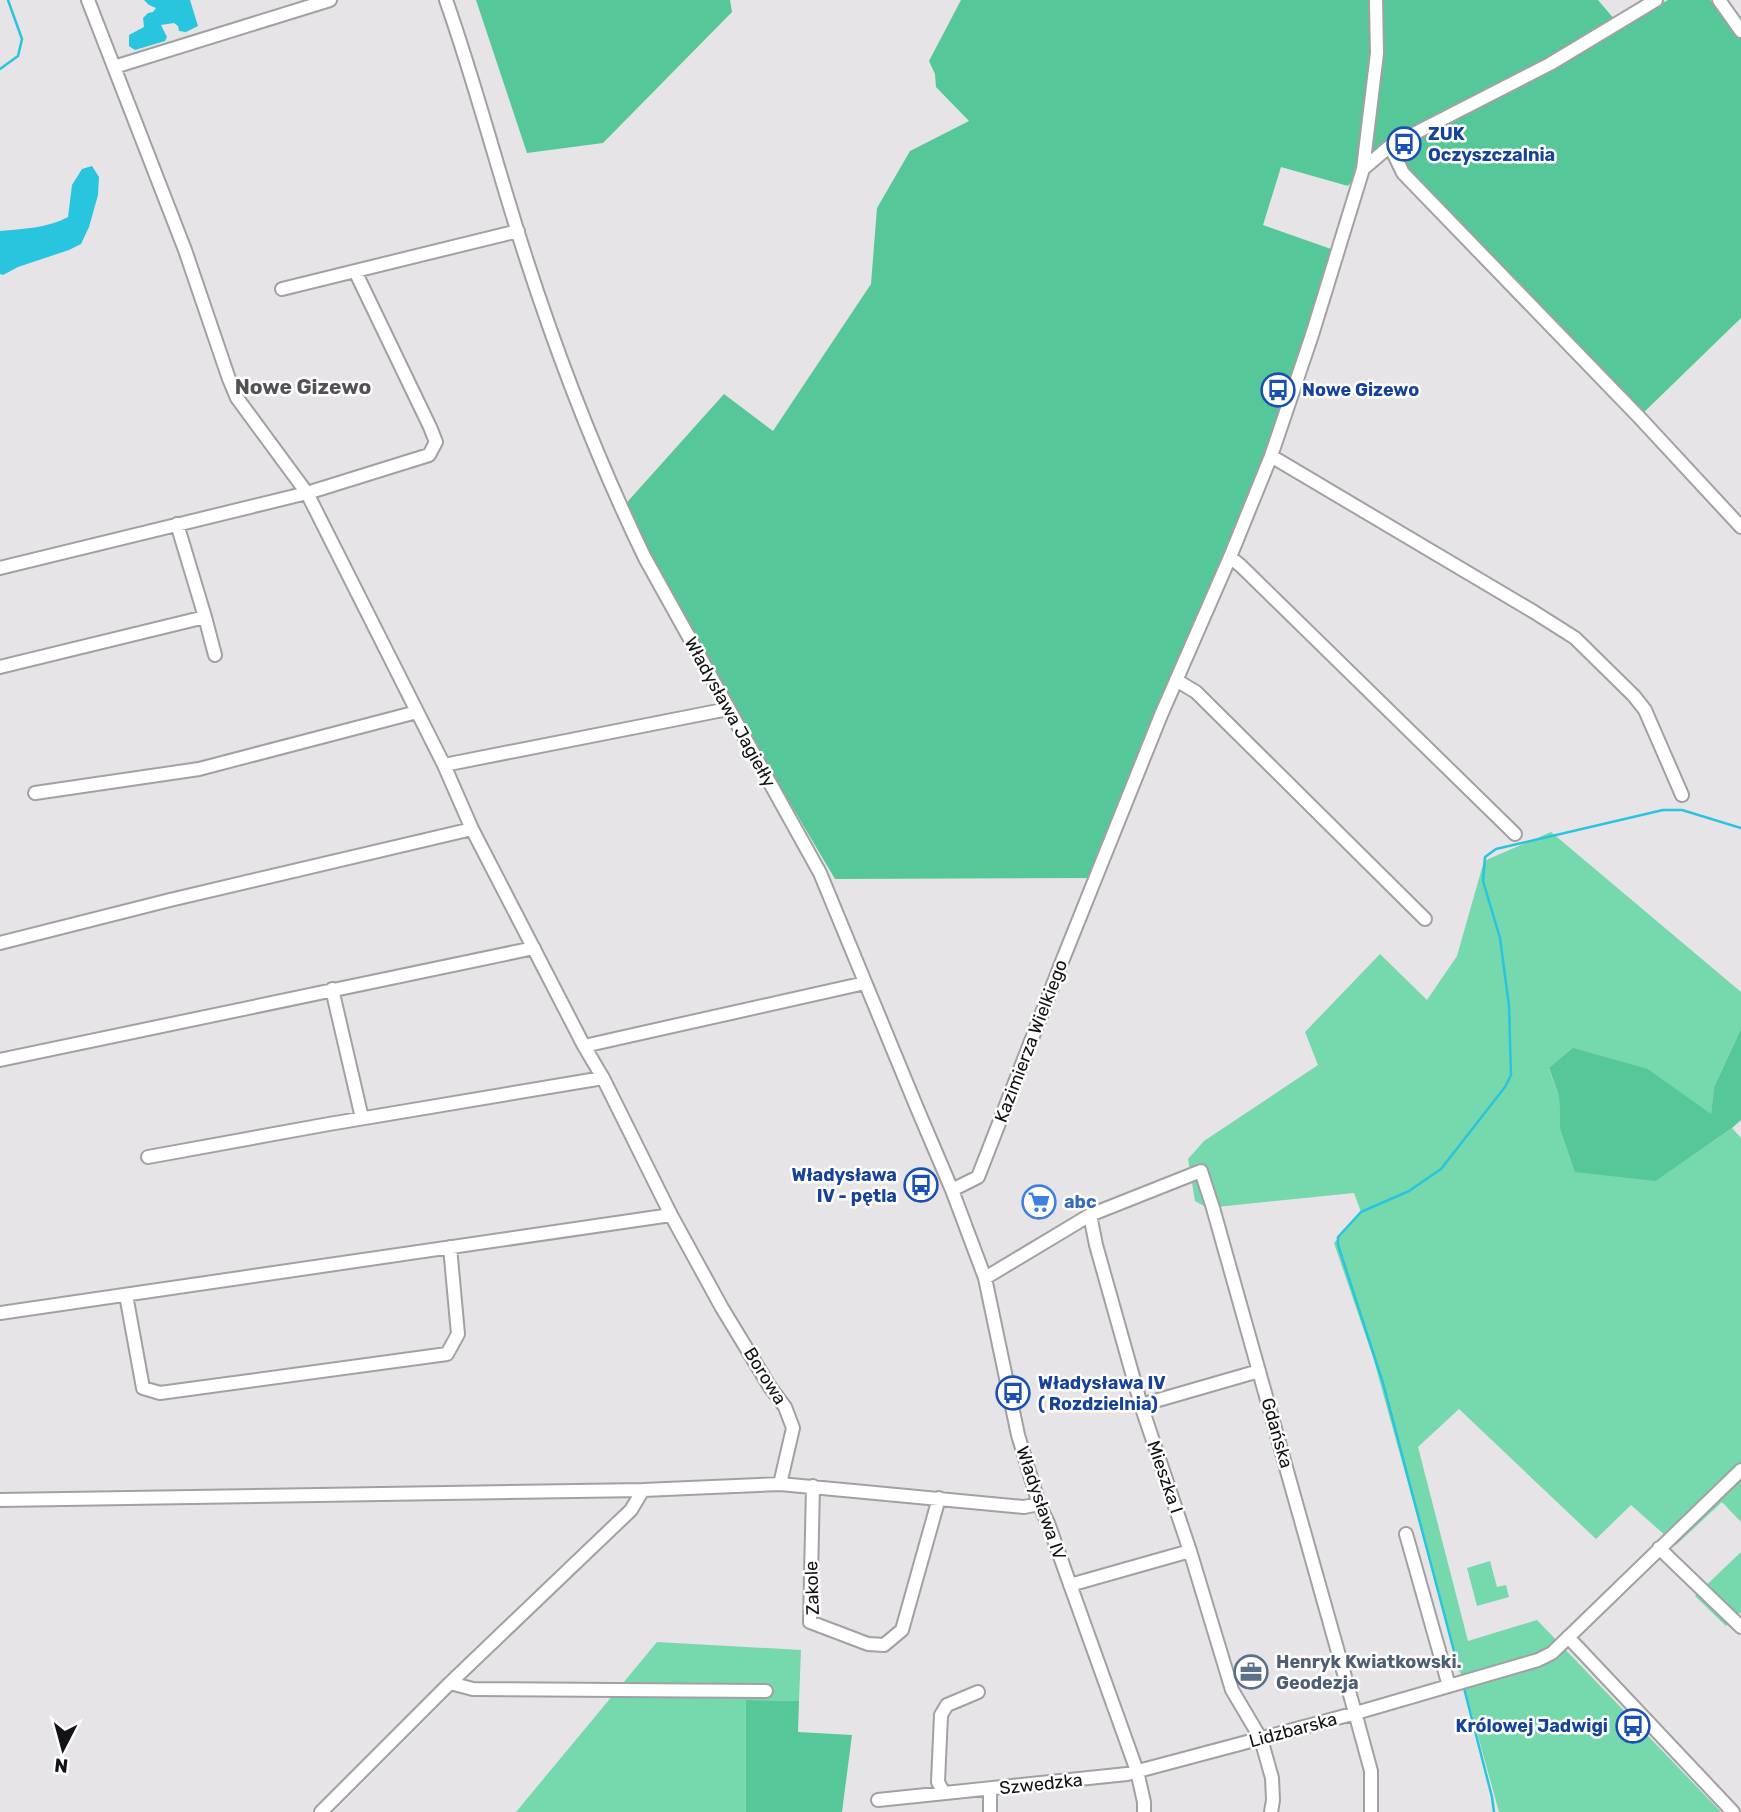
<svg xmlns="http://www.w3.org/2000/svg" width="1741" height="1812" font-family="Rubik,sans-serif">
  <rect width="100%" height="100%" fill="#e6e4e7"/>
  <path fill="#76d8ad" d="M 1551,832 L 1741,992 L 1741,1029 L 1714,1087 L 1711,1115 L 1648,1069 L 1549,1069 L 1559,1096 L 1560,1128 L 1656,1181 L 1732,1128 L 1741,1138 L 1741,1522 L 1722,1502 L 1676,1545 L 1631,1505 L 1596,1539 L 1459,1409 L 1418,1447 L 1468,1641 L 1537,1620 L 1721,1812 L 1499,1812 L 1373,1357 L 1334,1243 L 1361,1212 L 1354,1193 L 1207,1208 L 1195,1201 L 1188,1159 L 1204,1141 L 1318,1065 L 1305,1032 L 1380,954 L 1427,1000 L 1457,956 L 1484,861 Z
    M 1741,1552 L 1741,1612 L 1726,1626 L 1695,1596 Z
    M 1490,1561 L 1497,1587 L 1506,1585 L 1509,1597 L 1477,1606 L 1467,1568 Z
    M 657,1642 L 801,1650 L 799,1701 L 746,1700 L 746,1812 L 516,1812 Z"/>
  <path fill="#56c799" d="M 476,0 L 730,0 L 732,12 L 603,143 L 527,153 Z
    M 961,0 L 1598,0 L 1621,27 L 1668,0 L 1710,0 L 1741,38 L 1741,318 L 1639,417 L 1388,151 L 1367,159 L 1348,186 L 1281,167 L 1263,225 L 1331,249 L 1271,456 L 1096,878 L 835,879 L 645,558 L 621,509 L 724,394 L 773,431 L 871,284 L 877,208 L 910,151 L 969,121 L 936,87 L 935,74 L 929,61 Z
    M 1741,1029 L 1741,1120 L 1732,1128 L 1656,1181 L 1575,1172 L 1560,1128 L 1559,1096 L 1549,1068 L 1573,1048 L 1648,1069 L 1711,1114 L 1714,1087 Z
    M 746,1700 L 799,1701 L 798,1732 L 852,1735 L 842,1812 L 746,1812 Z"/>
  <path fill="#29c4dd" d="M 144,0 L 190,0 L 198,26 L 186,32 L 179,31 L 178,26 L 174,23 L 161,25 L 167,37 L 165,41 L 135,50 L 129,46 L 129,35 L 144,27 L 143,18 L 148,13 L 153,12 L 156,8 L 149,5 Z
    M 92,166 L 99,177 L 98,195 L 89,227 L 81,244 L 69,250 L 18,267 L 3,275 L 0,274 L 0,231 C 22,229 48,228 68,217 L 72,185 L 82,169 Z"/>
  <g fill="none" stroke-linecap="round" stroke-linejoin="round">
    <path stroke="#29c4dd" stroke-width="2.5" d="M 0,69 L 18,56 L 22,39 L 8,0
      M 1459,1670 L 1383,1383 L 1338,1245 L 1338,1237 L 1361,1212 L 1409,1191 L 1441,1169 L 1505,1087 L 1511,1075 L 1509,1006 L 1500,938 L 1483,881 L 1485,857 L 1496,849 L 1663,810 L 1682,810 L 1741,828
      M 1464,1688 L 1492,1797 L 1494,1812"/>
    <defs>
      <path id="minor" d="M 88,0 L 185,250 L 229,379 L 237,398 L 307,493 L 444,765 L 472,829 L 584,1046 L 603,1078 L 671,1215 L 722,1308 L 770,1387 L 785,1407 L 793,1428 L 780,1484
        M 446,0 C 476,85 498,172 526,258 C 559,360 598,461 645,558 L 820,873 L 917,1108 L 952,1190 L 985,1278 L 1018,1435 L 1039,1504 L 1048,1523 L 1137,1771 L 1144,1802 L 1144,1812
        M 1719,0 L 1741,31
        M 114,67 L 330,0
        M 1390,146 L 1403,173 L 1639,417 L 1741,527
        M 1363,169 L 1390,146 L 1550,64 L 1656,0
        M 282,289 L 518,231
        M 1271,456 L 1534,612 L 1575,638 L 1634,696 L 1645,710 L 1682,795
        M 177,524 L 205,617 L 215,655
        M 1230,557 L 1241,566 L 1515,834
        M 0,568 L 307,493 L 429,455 L 436,442 L 430,427 L 355,271
        M 0,667 L 205,617
        M 1176,680 L 1196,692 L 1425,919
        M 444,765 L 728,709
        M 35,793 L 199,769 L 417,712
        M 0,943 L 170,900 L 472,829
        M 332,989 L 362,1118
        M 584,1046 L 865,983
        M 0,1060 L 534,948
        M 148,1157 L 329,1124 L 603,1078
        M 952,1190 L 978,1177 L 1063,959 L 1161,715 L 1230,557 L 1271,456 L 1312,335 L 1363,169 L 1377,53 L 1376,0
        M 1090,1215 L 1201,1171 L 1213,1208 L 1356,1716 L 1371,1771 L 1371,1812
        M 985,1278 L 1090,1215 L 1096,1245 L 1141,1405 L 1190,1551 L 1232,1690 L 1261,1739 L 1272,1778 L 1273,1800 L 1271,1812
        M 126,1295 L 143,1388 L 160,1393 L 447,1354 L 458,1334 L 450,1247
        M 0,1313 L 671,1215
        M 1141,1405 L 1259,1371
        M 813,1486 L 810,1622 L 868,1644 L 884,1645 L 902,1630 L 939,1498
        M 0,1500 L 643,1490 L 780,1484 L 1024,1507 L 1039,1504
        M 1406,1534 L 1449,1686
        M 1659,1548 L 1741,1627
        M 1070,1585 L 1190,1551
        M 1568,1637 L 1733,1812
        M 450,1683 L 473,1689 L 766,1691
        M 944,1793 L 938,1782 L 941,1715 L 947,1705 L 978,1692
        M 878,1800 L 1127,1774 L 1356,1713 L 1538,1660 L 1552,1653 L 1741,1470
        M 321,1812 L 450,1683 L 631,1510 L 643,1490
        M 990,1812 L 990,1789"/>
    </defs>
    <use href="#minor" stroke="#a2a0a3" stroke-width="16"/>
    <use href="#minor" stroke="#fff" stroke-width="12"/>
  </g>
  <defs>
    <symbol id="bus-ring" viewBox="-11 -11 22 22"><circle r="9.5" fill="#fff" stroke="#1a4fb4" stroke-width="1.5"/><path d="M-5-6H5V4H4V6H2V4H-2V6H-4V4H-5ZM-3.5-4V0h7V-4ZM-3.5 1.2v1.5H-2V1.2ZM2 1.2v1.5H3.5V1.2Z" fill="#1a4fb4"/></symbol>
    <symbol id="supermarket-ring" viewBox="-11 -11 22 22"><circle r="9.5" fill="#fff" stroke="#3f7fe0" stroke-width="1.5"/><path d="M-6-5.5h2.5l.6 2H6L4.5 2H-2.5L-4.4-4H-6ZM-1.5 3.2a1.3 1.3 0 1 0 .1 0ZM3 3.2a1.3 1.3 0 1 0 .1 0Z" fill="#3f7fe0"/></symbol>
    <symbol id="office-ring" viewBox="-11 -11 22 22"><circle r="9.5" fill="#fff" stroke="#5c6f8a" stroke-width="1.5"/><path d="M-6-3h4V-5.5h4V-3h4V5H-6ZM-1-4.5V-3h2v-1.5ZM-6 0V1H6V0Z" fill="#5c6f8a"/></symbol>
  </defs>
  <g fill-rule="evenodd">
    <use href="#bus-ring" x="1385" y="125" width="38" height="38"/>
    <use href="#bus-ring" x="1259" y="371" width="38" height="38"/>
    <use href="#bus-ring" x="902" y="1166" width="38" height="38"/>
    <use href="#supermarket-ring" x="1020" y="1183" width="38" height="38"/>
    <use href="#bus-ring" x="994" y="1374" width="38" height="38"/>
    <use href="#office-ring" x="1232" y="1653" width="38" height="38"/>
    <use href="#bus-ring" x="1614" y="1707" width="38" height="38"/>
  </g>
  <g text-anchor="middle" dominant-baseline="central" stroke-width="5" stroke-linejoin="round" paint-order="stroke">
    <g font-size="18" font-weight="bold" fill="#164399" stroke="#fff" text-anchor="start">
      <text x="1428" y="134">ZUK<tspan x="1428" dy="21">Oczyszczalnia</tspan></text>
      <text x="1302" y="390">Nowe Gizewo</text>
      <text x="897" y="1175" text-anchor="end">Władysława<tspan x="897" dy="21">IV - pętla</tspan></text>
      <text x="1038" y="1383">Władysława IV<tspan x="1038" dy="21">( Rozdzielnia)</tspan></text>
      <text x="1608" y="1726" text-anchor="end">Królowej Jadwigi</text>
    </g>
    <g font-size="18" fill="#131214" stroke="#fff">
      <text transform="translate(730 712) rotate(61)">Władysława Jagiełły</text>
      <text transform="translate(1031 1041) rotate(-69)">Kazimierza Wielkiego</text>
      <text transform="translate(765 1376) rotate(58)">Borowa</text>
      <text transform="translate(1277 1433) rotate(74)">Gdańska</text>
      <text transform="translate(1165 1477) rotate(71)">Mieszka I</text>
      <text transform="translate(1041 1503) rotate(71)">Władysława IV</text>
      <text transform="translate(812 1588) rotate(-92)">Zakole</text>
      <text transform="translate(1293 1730) rotate(-15)">Lidzbarska</text>
      <text transform="translate(1041 1784) rotate(-6)">Szwedzka</text>
    </g>
    <g font-size="18" font-weight="bold" fill="#366cbe" stroke="#fff" text-anchor="start">
      <text x="1064" y="1202">abc</text>
    </g>
    <g font-size="18" font-weight="bold" fill="#4e5e75" stroke="#fff" text-anchor="start">
      <text x="1276" y="1662">Henryk Kwiatkowski.<tspan x="1276" dy="21">Geodezja</tspan></text>
    </g>
    <g font-size="21" font-weight="bold" fill="#535154" stroke="#fff">
      <text x="303" y="386">Nowe Gizewo</text>
    </g>
  </g>
  <g transform="translate(63 1749) rotate(186)" stroke="#ffffff" stroke-width="5" paint-order="stroke">
  <path d="M0-5L12 26L0 18L-12 26Z" fill="#131214"/>
  <text y="-10" font-size="19" font-weight="bold" text-anchor="middle" fill="#131214">N</text>
  </g>
</svg>
